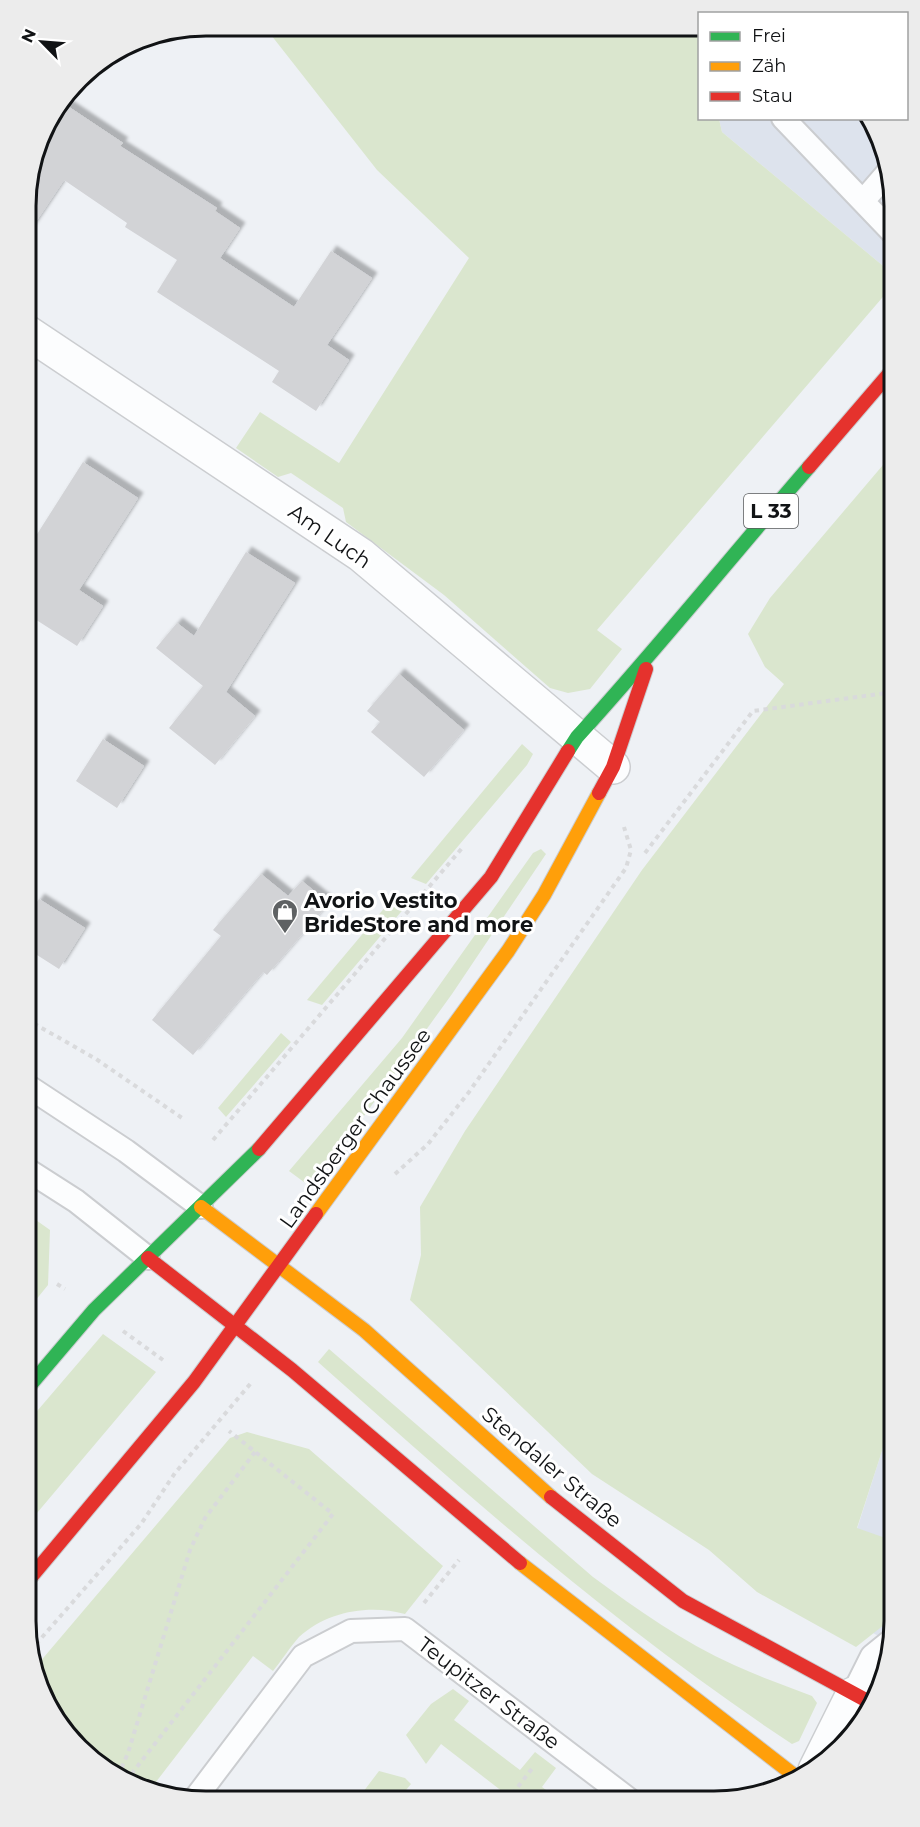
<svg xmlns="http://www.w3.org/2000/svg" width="920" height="1827" font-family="Montserrat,sans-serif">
  <defs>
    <filter id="shadow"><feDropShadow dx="5.5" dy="-5.5" stdDeviation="1.5" flood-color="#0004"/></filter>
  </defs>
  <rect width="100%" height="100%" fill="#eef1f5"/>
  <path fill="#dde3ed" d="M 719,119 L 865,119 L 885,148 L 894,206 L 894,275 L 722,132 Z
    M 894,1413 L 894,1634 L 892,1643 L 831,1611 Z"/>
  <path fill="#dae6ce" d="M 264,26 L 699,29 L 700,118 L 719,119 L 722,132 L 894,275 L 894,284 L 597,630 L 622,649 L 590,689 L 568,693 L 550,688 L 444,595 L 346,522 L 343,508 L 291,473 L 278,477 L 236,448 L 260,412 L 339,463 L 469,258 L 377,170 Z
    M 894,452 L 894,1414 L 857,1528 L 894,1541 L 894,1617 L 856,1647 L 757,1592 L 709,1550 L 592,1474 L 410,1300 L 421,1255 L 420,1207 L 465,1131 L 642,870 L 784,684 L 765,667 L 748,634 L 770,598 Z
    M 522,744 L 533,754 L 527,765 L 426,884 L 411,878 Z
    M 541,849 L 546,854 L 452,994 L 312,1188 L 289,1171 L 402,1038 L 533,853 Z
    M 397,893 L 406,906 L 322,1005 L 307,1000 Z
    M 281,1033 L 291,1042 L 226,1117 L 218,1108 Z
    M 26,1213 L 50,1230 L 48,1285 L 26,1312 Z
    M 103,1334 L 156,1372 L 26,1526 L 26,1424 Z
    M 329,1349 L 593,1577 C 638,1610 683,1642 734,1665 C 760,1677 786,1686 812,1696 L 817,1703 L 799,1741 L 792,1744 C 622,1632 469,1497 318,1362 Z
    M 247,1432 L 309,1449 L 443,1566 L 405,1614 C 370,1604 327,1611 299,1637 C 290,1647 282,1660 273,1671 L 253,1656 L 149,1791 L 136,1788 L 87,1757 L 35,1679 L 33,1670 L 230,1438 Z
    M 453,1689 L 469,1701 L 454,1720 L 520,1770 L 535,1752 L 556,1768 L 542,1787 L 561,1801 L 497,1801 L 503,1792 L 441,1744 L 426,1764 L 406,1735 L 431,1704 Z
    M 379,1771 L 405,1778 L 411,1784 L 397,1801 L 357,1800 Z"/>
  <path fill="#d2d3d6" filter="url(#shadow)" d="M 66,105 L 123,143 L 120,146 L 217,208 L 215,211 L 240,228 L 220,258 L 294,307 L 331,251 L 372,278 L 327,345 L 349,360 L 316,411 L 272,382 L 279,371 L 157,292 L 177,260 L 125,227 L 127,223 L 64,180 L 27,235 L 27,182 L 38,145 Z
    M 83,462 L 138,498 L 79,590 L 103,606 L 77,646 L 27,614 L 27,550 Z
    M 246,552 L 295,583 L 226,692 L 255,716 L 215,765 L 169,728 L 203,686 L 156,648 L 177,623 L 194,636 Z
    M 399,674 L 464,730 L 424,777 L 371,732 L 380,722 L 367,711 Z
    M 103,739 L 144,766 L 117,808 L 76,781 Z
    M 261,874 L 288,896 L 302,881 L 329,903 L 267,975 L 263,972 L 193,1055 L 152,1020 L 221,936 L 213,930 Z
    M 39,899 L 85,928 L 59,969 L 26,948 L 26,918 Z"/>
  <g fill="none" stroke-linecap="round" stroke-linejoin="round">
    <defs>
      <path id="lane" d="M 783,118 L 894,234
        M 864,200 L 889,171
        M 26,1085 L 126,1151 L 201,1207
        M 26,1169 L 76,1201 L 148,1258
        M 853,1694 L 872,1656 L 893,1639
        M 194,1800 L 303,1656 L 351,1631 L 405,1629 L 631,1801"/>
      <path id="street" d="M 27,332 L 361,555 L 613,767
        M 815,1770 L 853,1694"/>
      <path id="fast" d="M 568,751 L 577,737 C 657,649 731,557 809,467
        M 26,1390 L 94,1310 L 259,1149"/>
      <path id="slow" d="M 201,1207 L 364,1330 L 551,1497
        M 316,1214 L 508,951 L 544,895 L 599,793
        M 520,1563 L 799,1779"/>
      <path id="jam" d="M 809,467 L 894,368
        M 599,793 L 613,767 L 646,669
        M 259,1149 L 491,877 L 568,751
        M 148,1258 L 292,1370 L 520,1563
        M 551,1497 L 683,1601 L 873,1704
        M 26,1583 L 194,1382 L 316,1214"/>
    </defs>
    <use href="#lane" stroke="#cbcdd0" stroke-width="26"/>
    <use href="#street" stroke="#cbcdd0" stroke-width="36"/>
    <use href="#fast" stroke="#cbcdd0" stroke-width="16"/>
    <use href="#slow" stroke="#cbcdd0" stroke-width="16"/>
    <use href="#jam" stroke="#cbcdd0" stroke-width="16"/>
    <path stroke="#d9dadc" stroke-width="4" stroke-dasharray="4.5 4.5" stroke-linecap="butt" d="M 645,853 L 753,711 L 894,692
      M 26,1019 L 96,1059 L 185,1120
      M 213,1140 L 463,847
      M 395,1174 L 428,1144 L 469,1092 L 626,868 L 631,850 L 624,827
      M 57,1284 L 65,1289
      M 123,1331 L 163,1360
      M 424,1603 L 459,1560
      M 30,1651 L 141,1524 L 175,1473 L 251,1383
      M 106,1769 L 122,1767
      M 118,1776 L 128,1753 L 190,1550 L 205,1518 L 255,1452
      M 126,1781 L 333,1514 L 229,1431
      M 507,1801 L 534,1766"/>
    <use href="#lane" stroke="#fcfdfe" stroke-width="22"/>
    <use href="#street" stroke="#fcfdfe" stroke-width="33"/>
    <use href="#fast" stroke="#30b455" stroke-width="14"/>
    <use href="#slow" stroke="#ff9f0a" stroke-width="14"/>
    <use href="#jam" stroke="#e5322d" stroke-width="14"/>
  </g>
  <defs>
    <symbol id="shop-pin" viewBox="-11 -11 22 30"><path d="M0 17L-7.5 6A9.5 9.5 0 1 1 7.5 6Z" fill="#5e6163" stroke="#fff"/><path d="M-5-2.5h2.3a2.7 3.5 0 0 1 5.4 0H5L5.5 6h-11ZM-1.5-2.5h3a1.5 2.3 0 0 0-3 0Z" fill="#fff"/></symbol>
  </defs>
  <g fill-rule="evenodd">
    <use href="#shop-pin" x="270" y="897" width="30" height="40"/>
  </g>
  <g text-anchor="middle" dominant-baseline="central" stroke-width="6" stroke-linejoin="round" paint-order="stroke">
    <rect fill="#fff" stroke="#585a5b" stroke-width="1.5" x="744" y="494" width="54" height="34" rx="4.5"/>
    <g font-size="20" font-weight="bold" fill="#111315">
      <text x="771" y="511">L 33</text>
    </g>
    <g font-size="21" fill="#111315" stroke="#fff">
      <text transform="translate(330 536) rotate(35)">Am Luch</text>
      <text transform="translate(355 1128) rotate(-54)">Landsberger Chaussee</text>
      <text transform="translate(552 1467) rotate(40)">Stendaler Straße</text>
      <text transform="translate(489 1693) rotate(37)">Teupitzer Straße</text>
    </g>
    <g font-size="21" font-weight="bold" fill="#111315" stroke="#fff" text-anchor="start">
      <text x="304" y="900">Avorio Vestito<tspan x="304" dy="24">BrideStore and more</tspan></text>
    </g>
  </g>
  <path d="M0 0H920V1827H0ZM206 36H714A170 170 0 0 1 884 206V1621A170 170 0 0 1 714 1791H206A170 170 0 0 1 36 1621V206A170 170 0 0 1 206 36Z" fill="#ececec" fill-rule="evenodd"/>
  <path fill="none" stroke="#111315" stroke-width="3" d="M206 36H714A170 170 0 0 1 884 206V1621A170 170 0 0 1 714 1791H206A170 170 0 0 1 36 1621V206A170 170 0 0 1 206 36Z"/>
  <rect x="698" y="12" width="210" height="108" fill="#ffffff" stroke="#a0a1a1" stroke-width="1.5"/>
  <rect x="710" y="32" width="30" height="9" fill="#30b455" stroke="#a0a1a1" stroke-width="1.5"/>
  <text x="752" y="42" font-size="18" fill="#111315">Frei</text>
  <rect x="710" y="62" width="30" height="9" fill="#ff9f0a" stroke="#a0a1a1" stroke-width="1.5"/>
  <text x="752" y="72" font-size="18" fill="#111315">Zäh</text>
  <rect x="710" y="92" width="30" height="9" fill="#e5322d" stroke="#a0a1a1" stroke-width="1.5"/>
  <text x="752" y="102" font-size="18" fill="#111315">Stau</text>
  <g transform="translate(42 42) rotate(295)" stroke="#ffffff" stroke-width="4.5" paint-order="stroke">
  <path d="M0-4.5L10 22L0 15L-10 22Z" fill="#111315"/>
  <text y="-9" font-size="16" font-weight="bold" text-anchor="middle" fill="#111315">N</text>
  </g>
</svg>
